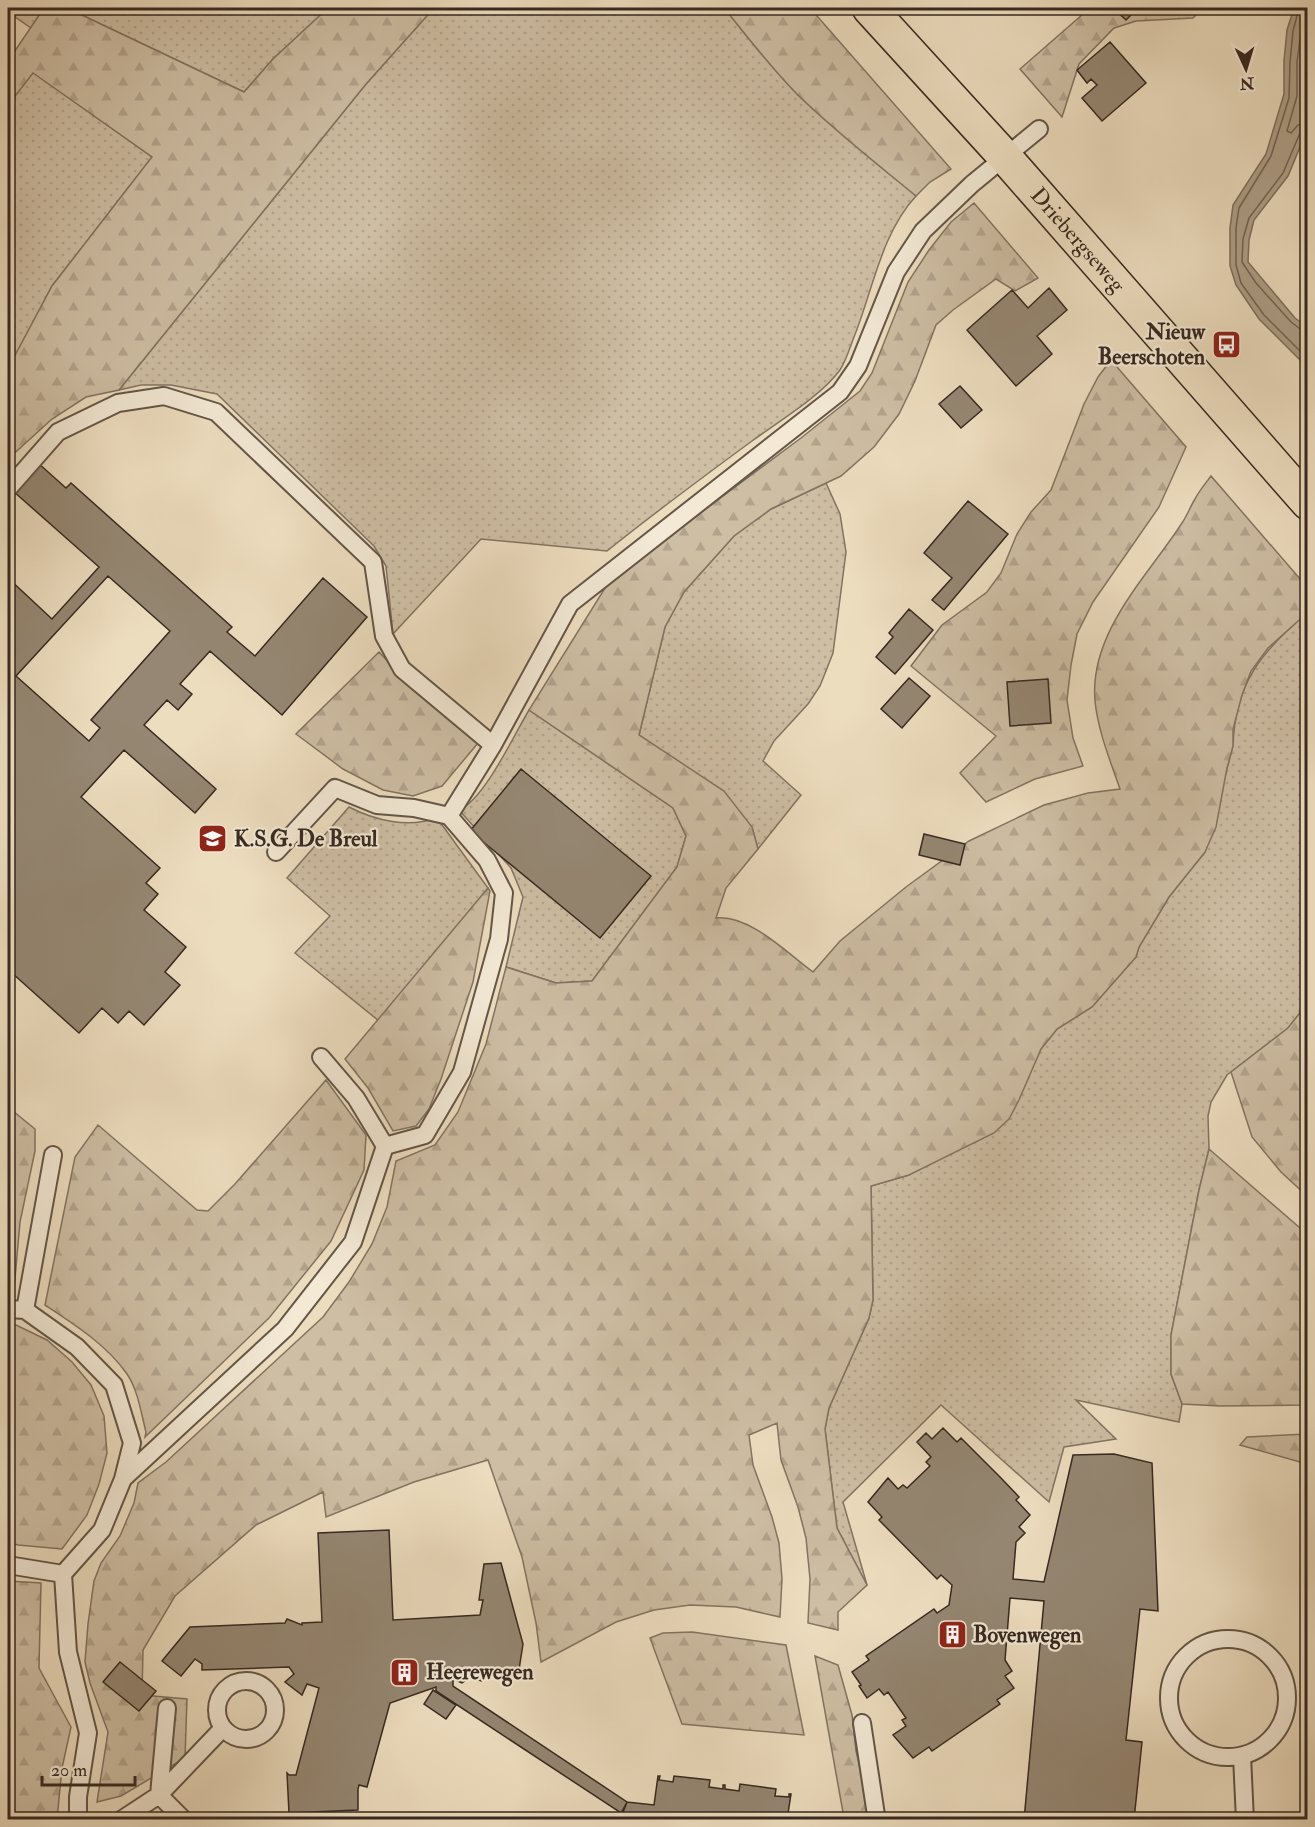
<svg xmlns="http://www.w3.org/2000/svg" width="1315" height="1827" font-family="'IM FELL Double Pica',serif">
  <defs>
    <pattern id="grass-dots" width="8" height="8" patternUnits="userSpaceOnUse" patternTransform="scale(1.5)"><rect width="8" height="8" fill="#cebea4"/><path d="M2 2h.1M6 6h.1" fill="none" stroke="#b2a38d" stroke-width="1.8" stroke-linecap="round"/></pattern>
    <pattern id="forest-firs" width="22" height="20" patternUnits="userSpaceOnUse" patternTransform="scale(1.5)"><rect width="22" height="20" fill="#cebea4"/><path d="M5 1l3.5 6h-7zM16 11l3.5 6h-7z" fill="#b2a38d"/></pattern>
  </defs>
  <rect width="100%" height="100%" fill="#edddbf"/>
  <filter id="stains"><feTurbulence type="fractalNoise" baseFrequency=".00333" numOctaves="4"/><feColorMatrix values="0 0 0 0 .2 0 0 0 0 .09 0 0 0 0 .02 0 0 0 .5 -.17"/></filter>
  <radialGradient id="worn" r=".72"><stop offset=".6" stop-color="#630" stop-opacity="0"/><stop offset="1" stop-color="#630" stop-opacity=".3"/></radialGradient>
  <path fill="url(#grass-dots)" stroke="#827462" stroke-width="1.5" d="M 8,8 L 44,8 L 31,28 L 8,12 Z
    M 67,8 L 328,8 L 273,59 L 244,92 Z
    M 434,8 L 724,8 C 748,37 771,68 798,95 C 835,131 876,163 916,196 C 881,234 873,290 854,337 C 850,347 846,361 840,370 C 821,396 778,422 752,441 C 703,477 654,513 607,551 L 481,539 L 393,634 L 386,566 L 374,546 L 217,394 L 171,385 L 141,385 L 119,390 L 366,84 Z
    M 33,72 L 152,157 L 52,286 L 13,360 L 8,355 L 8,105 Z
    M 826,483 L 840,514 L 846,552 L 833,653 L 820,686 L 808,704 L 774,741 L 763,761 L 801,795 L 758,849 L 752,827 L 639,735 L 665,627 L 684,592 L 734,536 L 771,509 Z
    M 1307,613 L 1307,1004 L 1288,1028 L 1227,1075 L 1211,1102 L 1208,1116 L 1209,1149 L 1199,1190 L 1171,1335 L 1171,1374 L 1182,1404 L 1179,1422 L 1076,1400 L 1116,1439 L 1064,1447 L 1049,1502 L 941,1405 L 843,1502 L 867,1585 L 837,1528 L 825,1429 L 829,1408 L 869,1318 L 873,1300 L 871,1186 L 909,1175 L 1029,1075 L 1041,1049 L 1057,1029 L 1092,1007 L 1136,957 L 1139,947 L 1169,897 L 1205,852 L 1233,746 C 1235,683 1261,652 1307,613 Z
    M 529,710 L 673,808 L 686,836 L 677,867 L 592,981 L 556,983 L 506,967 L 523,897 L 511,868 L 459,810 C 484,800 514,735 529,710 Z
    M 349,807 C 376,821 408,828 437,818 L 488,888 L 379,1021 L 295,953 L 330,916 L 287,878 Z"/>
  <path fill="url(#forest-firs)" stroke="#827462" stroke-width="1.5" d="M 44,8 L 67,8 L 244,92 L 273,59 L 328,8 L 434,8 L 366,84 L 119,390 L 86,397 L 52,419 L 8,459 L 8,355 L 13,359 L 52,286 L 152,157 L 33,73 L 8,105 L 8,61 Z
    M 724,8 L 810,8 L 951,169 L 930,182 L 916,196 C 876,163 835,131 798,95 C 771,68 748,37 724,8 Z
    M 1090,8 L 1203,8 L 1193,18 L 1136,21 L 1114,28 L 1079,64 L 1062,117 L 1020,69 Z
    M 974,203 L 1038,278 L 1015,291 L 996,279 L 953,310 L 936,325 L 915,381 L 899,414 L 874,447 L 841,476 L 771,509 L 734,536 L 684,592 L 665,627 L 639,735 L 724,791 L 752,827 L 758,849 L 726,888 L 716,918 C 749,914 787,953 813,972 L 840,941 L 906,887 L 969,841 L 1044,805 L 1088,793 L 1120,789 C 1110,760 1098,731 1095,701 C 1089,632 1148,576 1182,523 C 1187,516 1190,507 1195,499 C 1199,491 1205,484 1211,476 L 1307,587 L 1307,613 L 1268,648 L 1251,671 L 1242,695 L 1233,729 L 1233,746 L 1227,768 L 1216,827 L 1205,852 L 1169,897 L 1139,947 L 1136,957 L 1092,1007 L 1057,1029 L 1041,1049 L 1019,1100 L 1009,1119 L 994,1133 L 909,1175 L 871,1186 L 873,1300 L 869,1318 L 829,1408 L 825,1429 L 837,1528 L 867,1585 L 838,1612 L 838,1630 L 808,1623 L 810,1579 L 806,1538 L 798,1507 L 781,1460 L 777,1423 L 749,1435 L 753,1465 L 772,1517 L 779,1543 L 782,1579 L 780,1617 L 736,1607 L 690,1605 L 654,1610 L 616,1622 L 541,1662 L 536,1623 L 522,1557 L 488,1460 L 414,1482 L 326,1517 L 323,1492 L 256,1525 L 175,1596 L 143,1650 L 142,1695 L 187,1699 L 185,1758 L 121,1796 L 97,1802 L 108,1732 L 90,1683 L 85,1662 L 88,1624 L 94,1581 L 101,1563 L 120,1536 L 134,1503 L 138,1483 L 166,1462 L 323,1317 L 349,1282 L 372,1244 L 387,1207 L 396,1161 L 435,1145 L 458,1112 L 486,1044 L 506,967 L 556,983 L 592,981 L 677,867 L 686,836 L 673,808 L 529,710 L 605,588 L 684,525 L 801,438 L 860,391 L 872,373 L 908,282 L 929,250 L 951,222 Z
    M 1111,360 L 1186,447 L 1159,507 L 1093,602 L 1077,634 L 1071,665 L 1067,700 L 1073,738 L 1083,766 L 1035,779 L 986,802 L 960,773 L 996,736 L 911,666 L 942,625 L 987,592 L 1001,573 L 1017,534 L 1031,512 L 1051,490 L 1084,404 L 1098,377 Z
    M 379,652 L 410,685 L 478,743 L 442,786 L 413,796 L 383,790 L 343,769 L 296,734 Z
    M 488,888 L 490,891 L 473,982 L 441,1079 L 429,1109 L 416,1126 L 393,1131 L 368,1088 L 345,1059 Z
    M 1307,1004 L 1307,1196 L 1281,1172 L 1252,1137 L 1231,1072 L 1288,1028 Z
    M 326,1080 L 366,1135 L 364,1170 L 331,1241 L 269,1318 L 145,1437 L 146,1432 C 141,1413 138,1390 127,1374 C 107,1345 74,1324 45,1305 L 75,1157 L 98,1125 L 197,1210 L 208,1211 L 235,1184 Z
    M 8,1107 L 35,1129 L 35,1151 L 20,1222 L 14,1290 L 8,1289 Z
    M 1209,1149 L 1307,1234 L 1307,1405 L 1220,1406 L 1182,1404 L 1171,1374 L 1171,1335 L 1199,1190 Z
    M 8,1324 L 16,1325 L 47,1340 L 72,1362 L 91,1385 L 104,1416 L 107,1453 L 99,1484 L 87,1515 L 62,1549 L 18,1545 L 8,1542 Z
    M 1307,1434 L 1307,1464 L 1240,1445 L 1247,1437 Z
    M 8,1581 L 41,1583 L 39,1668 L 71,1727 L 62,1768 L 57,1819 L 8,1819 Z
    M 692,1632 L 786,1645 L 804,1735 L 682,1724 L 650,1638 L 663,1633 Z
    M 815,1656 L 838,1665 L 852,1715 L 856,1751 L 872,1819 L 844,1818 Z"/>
  <path fill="#afa089" stroke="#7f705f" stroke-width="1.5" d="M 1294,8 L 1307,8 L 1307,130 L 1288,176 L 1254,220 L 1249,240 L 1248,262 L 1295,318 L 1307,327 L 1307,367 L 1259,319 L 1236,285 L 1230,266 L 1230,228 L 1233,205 L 1266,154 L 1284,94 L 1284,61 L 1287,30 Z"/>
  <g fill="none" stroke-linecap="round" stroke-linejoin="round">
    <path stroke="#726455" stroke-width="1.5" d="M 1299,8 L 1293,31 L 1290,62 L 1289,98 L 1271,156 L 1239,208 L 1236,228 L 1236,265 L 1241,283 L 1264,315 L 1308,359
      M 1307,8 L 1301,32 L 1297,62 L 1297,96 L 1287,131 L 1291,133 L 1298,125 L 1308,123
      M 1308,52 L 1306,95 L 1302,111 L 1308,114
      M 1308,130 L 1300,133 L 1283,173 L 1249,218 L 1243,239 L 1242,262 L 1256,283 L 1291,322 L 1303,331 L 1308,331"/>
  </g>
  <path fill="#958773" stroke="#362921" stroke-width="1.5" fill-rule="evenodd" d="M 1113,8 L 1138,8 L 1126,20 Z
    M 1110,42 L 1146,83 L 1102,121 L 1082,98 L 1097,85 L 1091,79 L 1087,83 L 1077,70 Z
    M 1049,288 L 1067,310 L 1037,336 L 1052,354 L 1016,386 L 967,330 L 1012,290 L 1028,308 Z
    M 960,386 L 982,410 L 961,428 L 939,404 Z
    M 38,463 L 66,488 L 71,483 L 232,627 L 227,632 L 255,656 L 323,578 L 367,617 L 282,715 L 210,651 L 180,684 L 192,694 L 178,710 L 167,700 L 144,725 L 216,789 L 195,813 L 124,750 L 81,797 L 160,868 L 146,883 L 158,894 L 144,910 L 186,947 L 165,972 L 180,985 L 144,1025 L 129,1011 L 118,1023 L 102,1008 L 79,1033 L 12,973 L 8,978 L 8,578 L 52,619 L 99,567 L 13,491 ZM 108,576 L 170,631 L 91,720 L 100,728 L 89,741 L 16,676 Z
    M 968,501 L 1008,534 L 944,610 L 932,600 L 952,578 L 924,553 Z
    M 909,609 L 933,630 L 895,674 L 876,657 L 893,637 L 889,633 Z
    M 909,678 L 930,696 L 902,728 L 881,709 Z
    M 1048,679 L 1051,723 L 1010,726 L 1007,682 Z
    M 521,769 L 651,876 L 600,938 L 470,831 Z
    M 924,834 L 965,844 L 960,865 L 919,855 Z
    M 943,1428 L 957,1442 L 961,1438 L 1001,1478 L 1019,1497 L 1016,1500 L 1030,1515 L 1019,1527 L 1025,1533 L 1016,1542 L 1013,1579 L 1044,1582 L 1073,1455 L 1114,1454 L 1152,1463 L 1158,1611 L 1140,1609 L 1126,1740 L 1142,1742 L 1134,1820 L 1024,1820 L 1044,1601 L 1010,1598 L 1005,1660 L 1012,1671 L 1005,1676 L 1014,1688 L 997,1700 L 1000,1704 L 932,1751 L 929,1747 L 913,1758 L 893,1735 L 906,1726 L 902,1720 L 906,1718 L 888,1692 L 884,1695 L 879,1689 L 867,1698 L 859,1686 L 861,1685 L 852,1672 L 869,1660 L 866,1656 L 934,1609 L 937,1613 L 949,1605 L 952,1585 L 941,1575 L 937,1579 L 879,1520 L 882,1517 L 868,1502 L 888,1478 L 898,1489 L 903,1485 L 907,1488 L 930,1466 L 926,1462 L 931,1457 L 917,1442 L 926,1433 L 932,1439 Z
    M 389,1530 L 393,1620 L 480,1615 L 483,1600 L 479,1600 L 484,1564 L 501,1563 L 523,1644 L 518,1676 L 488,1677 L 481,1681 L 475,1678 L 469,1678 L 462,1683 L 453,1679 L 453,1686 L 627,1802 L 621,1813 L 436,1691 L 436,1687 L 390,1703 L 367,1787 L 359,1785 L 358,1789 L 358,1810 L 289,1813 L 287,1773 L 289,1775 L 296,1775 L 319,1688 L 307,1684 L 302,1695 L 285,1682 L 294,1674 L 289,1667 L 202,1670 L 202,1664 L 195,1659 L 181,1676 L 162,1661 L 190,1627 L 285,1623 L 287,1619 L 302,1625 L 302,1623 L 322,1622 L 318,1533 Z
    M 120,1662 L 156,1691 L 139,1711 L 103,1682 Z
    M 433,1690 L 456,1705 L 446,1719 L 424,1704 Z
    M 658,1776 L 660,1776 L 659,1780 L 673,1782 L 674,1776 L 710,1780 L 709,1787 L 723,1789 L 723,1785 L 725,1785 L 725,1789 L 739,1791 L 740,1784 L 776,1789 L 775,1796 L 789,1797 L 789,1794 L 791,1794 L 787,1820 L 620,1820 L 627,1802 L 654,1805 Z"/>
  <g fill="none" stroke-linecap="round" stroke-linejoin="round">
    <defs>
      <path id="service" d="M 8,489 L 58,432 L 118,403 L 164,396 L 216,412 L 373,562 L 384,636 L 402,669 L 493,745 L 449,816 L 487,860 L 504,893 L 499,939 L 462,1072 L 425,1135 L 385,1146 L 353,1242 L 285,1329 L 123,1479 L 102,1530 L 63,1574 L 68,1652 L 88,1733 L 78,1797 L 78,1820
        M 493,745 L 570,604 L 840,392 L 858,366 L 896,272 L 923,231 L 972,184 L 1039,129
        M 276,852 L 335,788 L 377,805 L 414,808 L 449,816
        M 321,1057 L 356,1098 L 385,1146
        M 8,1309 L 25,1310 L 77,1347 L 114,1385 L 132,1443 L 123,1479
        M 25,1310 L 53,1155
        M 8,1565 L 63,1574
        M1169 1698a59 59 0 1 1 118 0a59 59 0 1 1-118 0Z
        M217 1710a29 29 0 1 1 58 0a29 29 0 1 1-58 0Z
        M 167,1708 L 159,1795 L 184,1820
        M 862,1723 L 876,1815 L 879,1820
        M 1242,1756 L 1245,1820
        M 121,1820 L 159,1795 L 223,1728"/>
      <g id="primary">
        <path id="s1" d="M 869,8 L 1005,157 L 1308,503"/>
      </g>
    </defs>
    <use href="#service" stroke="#645648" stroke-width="20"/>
    <use href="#primary" stroke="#362921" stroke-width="36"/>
    <use href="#service" stroke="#f3e9d5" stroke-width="16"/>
    <use href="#primary" stroke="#edddbf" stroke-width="33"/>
  </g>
  <defs>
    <symbol id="bus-square" viewBox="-11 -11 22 22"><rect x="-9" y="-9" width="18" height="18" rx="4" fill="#8f2418" stroke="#f3e9d5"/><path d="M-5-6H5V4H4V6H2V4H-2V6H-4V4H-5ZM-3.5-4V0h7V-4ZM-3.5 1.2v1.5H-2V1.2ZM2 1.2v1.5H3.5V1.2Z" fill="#fff"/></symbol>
    <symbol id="school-square" viewBox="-11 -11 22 22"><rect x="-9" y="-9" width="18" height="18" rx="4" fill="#8f2418" stroke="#f3e9d5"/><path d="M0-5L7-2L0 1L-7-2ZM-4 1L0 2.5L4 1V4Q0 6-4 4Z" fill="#fff"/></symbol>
    <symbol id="building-square" viewBox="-11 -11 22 22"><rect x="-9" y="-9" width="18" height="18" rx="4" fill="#8f2418" stroke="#f3e9d5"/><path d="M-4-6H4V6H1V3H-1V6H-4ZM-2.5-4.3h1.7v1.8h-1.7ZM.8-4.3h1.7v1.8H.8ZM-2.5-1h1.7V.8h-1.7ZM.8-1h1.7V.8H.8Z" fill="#fff"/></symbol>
  </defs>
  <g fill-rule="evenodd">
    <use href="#bus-square" x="1210" y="328" width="33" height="33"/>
    <use href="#school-square" x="196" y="822" width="33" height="33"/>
    <use href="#building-square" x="936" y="1618" width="33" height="33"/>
    <use href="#building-square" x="388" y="1656" width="33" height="33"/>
  </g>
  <g text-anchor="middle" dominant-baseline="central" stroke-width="4.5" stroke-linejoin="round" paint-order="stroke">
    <g font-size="22" fill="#362921" stroke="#f3e9d5">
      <text stroke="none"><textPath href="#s1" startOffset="312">Driebergseweg</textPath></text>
    </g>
    <g font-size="22" font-weight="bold" fill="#362921" stroke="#f3e9d5" text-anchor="start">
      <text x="1205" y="332" text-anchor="end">Nieuw<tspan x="1205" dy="25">Beerschoten</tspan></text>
      <text x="234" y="839">K.S.G. De Breul</text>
      <text x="973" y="1635">Bovenwegen</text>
      <text x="426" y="1672">Heerewegen</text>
    </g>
  </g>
  <rect width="1315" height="1827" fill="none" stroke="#edddbf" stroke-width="30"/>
  <rect x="9" y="9" width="1297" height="1809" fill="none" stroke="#362921" stroke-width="3"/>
  <rect x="15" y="15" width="1285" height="1797" fill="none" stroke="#362921" stroke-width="1.5"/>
  <g transform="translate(1246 69) rotate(176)" stroke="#f3e9d5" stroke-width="4.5" paint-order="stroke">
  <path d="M0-4.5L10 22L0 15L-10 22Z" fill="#362921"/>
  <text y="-9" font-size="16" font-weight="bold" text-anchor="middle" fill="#362921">N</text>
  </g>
  <path d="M42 1776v9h93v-9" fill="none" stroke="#362921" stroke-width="3"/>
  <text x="51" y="1776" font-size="18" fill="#362921" stroke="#f3e9d5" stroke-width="4.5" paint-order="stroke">20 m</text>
  <rect width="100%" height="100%" filter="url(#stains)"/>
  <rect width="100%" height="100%" fill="url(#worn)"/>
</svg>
